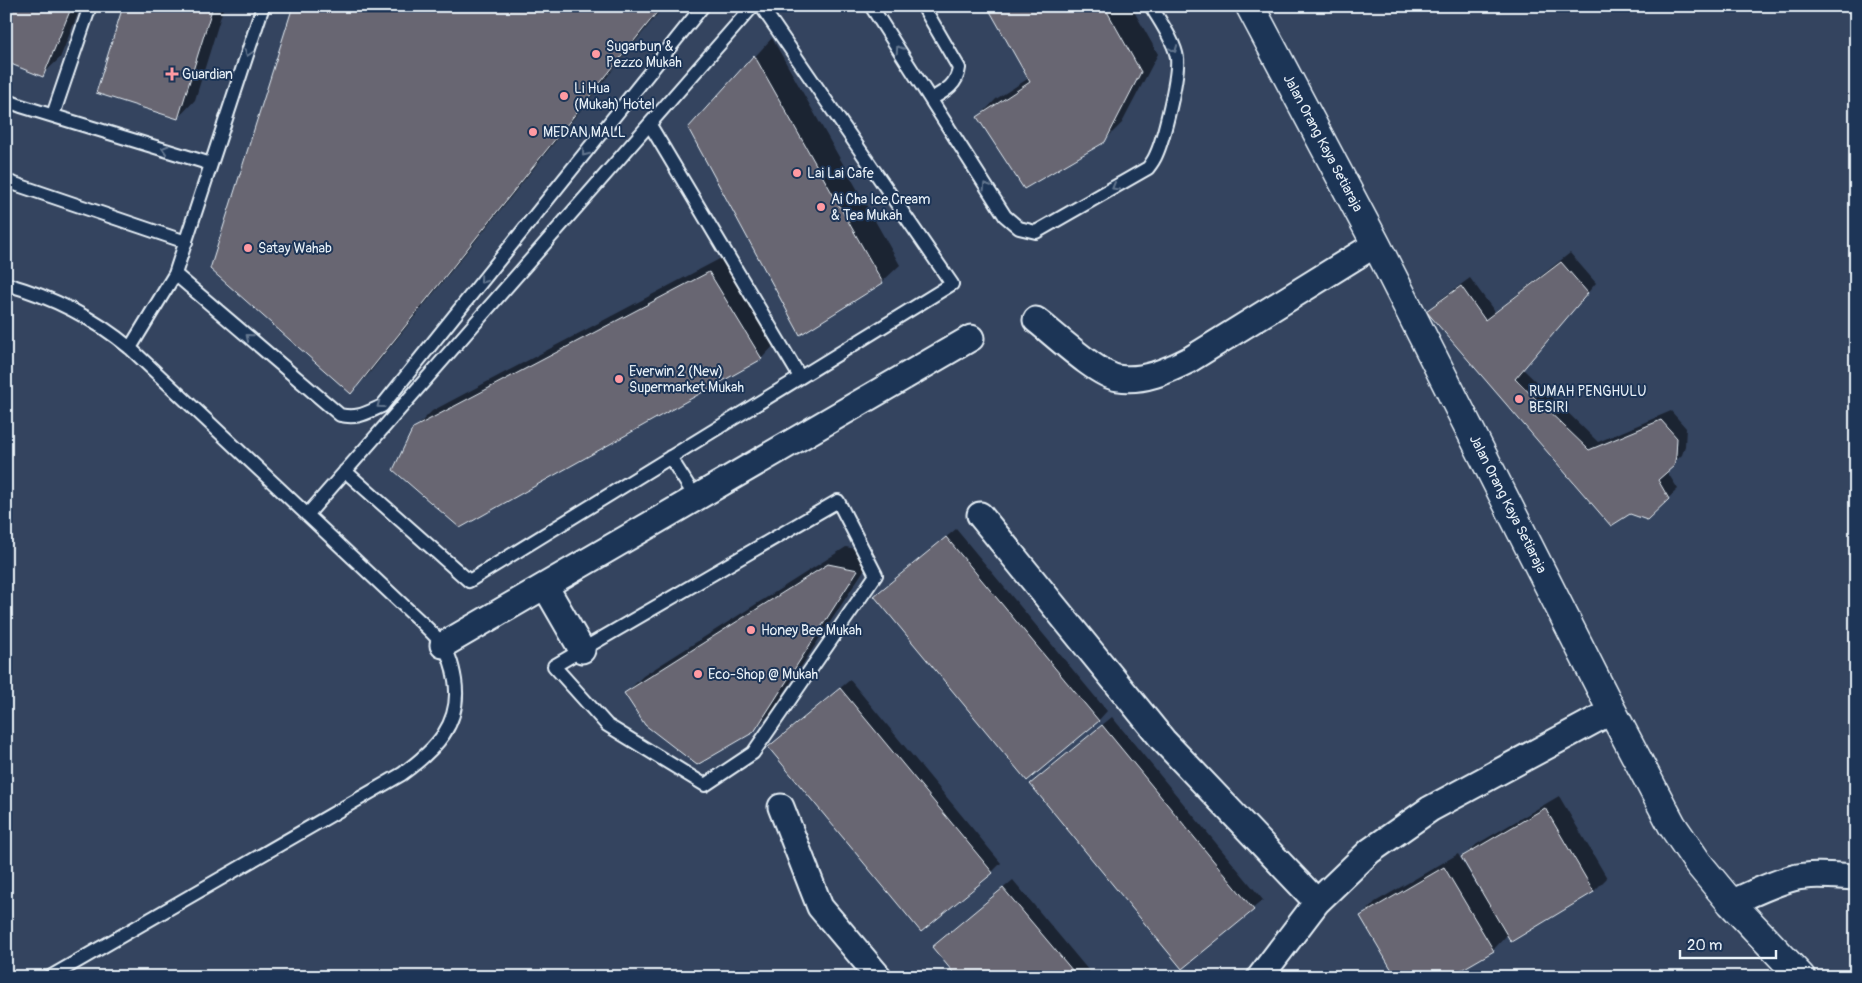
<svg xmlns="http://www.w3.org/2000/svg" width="1862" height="983" font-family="Pangolin,sans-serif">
  <rect width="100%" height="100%" fill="#34445f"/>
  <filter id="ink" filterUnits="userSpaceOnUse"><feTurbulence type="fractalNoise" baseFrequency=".02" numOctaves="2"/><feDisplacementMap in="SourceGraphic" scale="10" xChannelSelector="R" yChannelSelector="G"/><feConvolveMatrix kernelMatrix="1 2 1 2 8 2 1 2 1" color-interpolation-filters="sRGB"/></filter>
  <g filter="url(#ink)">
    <path fill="#0007" d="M 6,6 L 81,6 L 60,58 L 42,75 Z
      M 124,6 L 224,6 L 195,100 L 178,118 Z
      M 295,6 L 664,6 L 368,375 L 351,392 Z
      M 988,6 L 1131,6 L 1158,54 L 1122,123 L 1104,141 L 979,117 L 996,99 L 1029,78 Z
      M 772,38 L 900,265 L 882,282 L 689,128 Z
      M 1570,253 L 1596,283 L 1523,369 L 1598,442 L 1671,411 L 1686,428 L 1685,446 L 1682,455 L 1666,470 L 1678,489 L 1646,519 L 1428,311 L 1437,302 L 1470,278 L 1495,312 Z
      M 727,255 L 779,340 L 762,358 L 460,527 L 414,429 L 432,411 Z
      M 956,529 L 1107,711 L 1098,721 L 885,587 Z
      M 846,547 L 875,553 L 771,713 L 753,731 L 626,693 L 643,676 Z
      M 850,680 L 1001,863 L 992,872 L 779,738 Z
      M 1112,717 L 1263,900 L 1183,967 L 1041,775 Z
      M 1559,796 L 1607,878 L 1594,891 L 1508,934 L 1493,950 L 1362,916 L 1375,902 L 1458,854 L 1480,891 L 1482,890 L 1463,857 L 1477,844 Z
      M 1013,880 L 1094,977 L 958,977 L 933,947 Z"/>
    <path fill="#686672" stroke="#e8f1f8" d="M 6,6 L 72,6 L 43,77 L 6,62 Z
      M 123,6 L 213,6 L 178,119 L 96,93 Z
      M 293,6 L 662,6 L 351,394 L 210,269 Z
      M 987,6 L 1104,6 L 1141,72 L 1105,142 L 1024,189 L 977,117 L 1030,82 Z
      M 754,55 L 883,283 L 800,335 L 688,128 Z
      M 1561,262 L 1588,293 L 1515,379 L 1589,450 L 1661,420 L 1677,438 L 1676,456 L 1674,466 L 1658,480 L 1669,499 L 1647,520 L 1630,514 L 1611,526 L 1426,311 L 1461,286 L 1485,320 Z
      M 709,272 L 762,359 L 460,528 L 393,470 L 413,428 Z
      M 946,537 L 1099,721 L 1027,781 L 874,596 Z
      M 828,564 L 858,570 L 754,732 L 697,765 L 645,725 L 624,693 Z
      M 840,688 L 993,873 L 921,932 L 768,747 Z
      M 1102,725 L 1254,910 L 1182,969 L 1030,784 Z
      M 1545,808 L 1594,892 L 1511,942 L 1461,857 Z
      M 1444,867 L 1494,951 L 1449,977 L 1396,977 L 1360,916 Z
      M 1003,888 L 1078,977 L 957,977 L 932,947 Z"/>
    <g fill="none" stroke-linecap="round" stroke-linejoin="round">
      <defs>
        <path id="service" d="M 871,6 L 1005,216 L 1019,228 L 1036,232 L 1148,168 C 1151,164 1154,160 1156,155 C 1164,138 1179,75 1177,58 C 1175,42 1159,20 1151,6
          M 923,6 L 959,68 C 957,85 945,91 931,99
          M 6,100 L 21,106 L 211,164
          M 53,115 L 90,6
          M 650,125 L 800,377
          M 6,181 L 186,242
          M 175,274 L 340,415 C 358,419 366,413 382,406 L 703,6
          M 6,284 C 52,297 94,318 130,348 L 421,622 C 428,629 436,636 442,644 C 450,654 453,668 455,680 C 462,724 435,750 402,774 L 50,977
          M 130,348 L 175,274 L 263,6
          M 670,457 L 696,498
          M 345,471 L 469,581 L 952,284 L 761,6
          M 838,501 L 876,575 L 753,753 L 705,785 L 607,725 L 554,666 Z
          M 307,515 L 753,6"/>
        <path id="minor" d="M 1036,320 C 1054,334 1097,375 1118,378 C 1143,382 1167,371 1189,360 L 1376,244
          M 980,515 L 1163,740 L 1317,902
          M 545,586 L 582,650
          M 443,645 L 971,338
          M 781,807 L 820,907 L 879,977
          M 1731,903 C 1751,894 1771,884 1793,878 C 1813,873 1835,876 1856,877
          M 1260,977 L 1317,902 L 1370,851 L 1430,809 L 1612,711"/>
        <path id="tertiary" d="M 1250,6 L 1376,244 L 1612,711 L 1672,825 L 1698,863 L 1731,903 L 1801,977"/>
      </defs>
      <use href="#service" stroke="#e8f1f8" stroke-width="16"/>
      <use href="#minor" stroke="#e8f1f8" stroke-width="29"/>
      <use href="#tertiary" stroke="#e8f1f8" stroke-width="31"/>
      <use href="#service" stroke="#1d3557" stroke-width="12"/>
      <use href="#minor" stroke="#1d3557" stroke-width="25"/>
      <use href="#tertiary" stroke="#1d3557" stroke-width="28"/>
    </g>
    <defs><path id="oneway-chevron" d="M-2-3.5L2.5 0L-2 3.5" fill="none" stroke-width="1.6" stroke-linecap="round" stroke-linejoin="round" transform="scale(1.25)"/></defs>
    <g stroke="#64778f">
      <use href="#oneway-chevron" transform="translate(899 49) rotate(-123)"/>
      <use href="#oneway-chevron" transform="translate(1174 49) rotate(69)"/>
      <use href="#oneway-chevron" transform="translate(248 53) rotate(108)"/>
      <use href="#oneway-chevron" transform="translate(165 149) rotate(-163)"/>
      <use href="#oneway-chevron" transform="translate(585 153) rotate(129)"/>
      <use href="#oneway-chevron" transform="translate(986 186) rotate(-122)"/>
      <use href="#oneway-chevron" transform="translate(1115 187) rotate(150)"/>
      <use href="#oneway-chevron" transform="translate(483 280) rotate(129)"/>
      <use href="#oneway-chevron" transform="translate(249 337) rotate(-140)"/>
      <use href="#oneway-chevron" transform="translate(380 405) rotate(144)"/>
    </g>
  </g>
  <g fill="#ff9aa2" stroke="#1d3557" stroke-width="2">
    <circle cx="596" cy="54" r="5"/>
    <path d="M169.5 66.5h5v5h5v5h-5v5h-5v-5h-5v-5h5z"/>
    <circle cx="564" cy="96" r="5"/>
    <circle cx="533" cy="132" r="5"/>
    <circle cx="797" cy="173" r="5"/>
    <circle cx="821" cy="207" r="5"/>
    <circle cx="248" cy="248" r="5"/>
    <circle cx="619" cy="379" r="5"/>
    <circle cx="1519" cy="399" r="5"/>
    <circle cx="751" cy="630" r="5"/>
    <circle cx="698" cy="674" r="5"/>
  </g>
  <g text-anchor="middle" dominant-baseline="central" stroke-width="4" stroke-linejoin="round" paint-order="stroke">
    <g font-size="14" fill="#e8f1f8" stroke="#1d3557" text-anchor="start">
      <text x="606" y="46">Sugarbun &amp;<tspan x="606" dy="16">Pezzo Mukah</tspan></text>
      <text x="182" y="74">Guardian</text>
      <text x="574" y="88">Li Hua<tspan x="574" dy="16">(Mukah) Hotel</tspan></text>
      <text x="543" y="132">MEDAN MALL</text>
      <text x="807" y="173">Lai Lai Cafe</text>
      <text x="831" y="199">Ai Cha Ice Cream<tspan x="831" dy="16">&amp; Tea Mukah</tspan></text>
      <text x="258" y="248">Satay Wahab</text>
      <text x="629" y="371">Everwin 2 (New)<tspan x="629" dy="16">Supermarket Mukah</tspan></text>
      <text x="1529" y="391">RUMAH PENGHULU<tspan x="1529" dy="16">BESIRI</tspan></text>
      <text x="761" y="630">Honey Bee Mukah</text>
      <text x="708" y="674">Eco-Shop @ Mukah</text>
    </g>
    <g font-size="14" fill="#e8f1f8" stroke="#1d3557">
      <text transform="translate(1323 143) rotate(62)">Jalan Orang Kaya Setiaraja</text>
      <text transform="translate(1508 504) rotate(63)">Jalan Orang Kaya Setiaraja</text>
    </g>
  </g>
  <rect width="1862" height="983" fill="none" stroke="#1d3557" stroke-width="25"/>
  <rect x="12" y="12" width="1837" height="958" fill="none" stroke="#e8f1f8" stroke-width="2" filter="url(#ink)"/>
  <path d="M1680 950v8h96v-8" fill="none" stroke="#e8f1f8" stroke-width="2.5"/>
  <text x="1687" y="950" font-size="15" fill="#e8f1f8" stroke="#1d3557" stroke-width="4" paint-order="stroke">20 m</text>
</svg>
